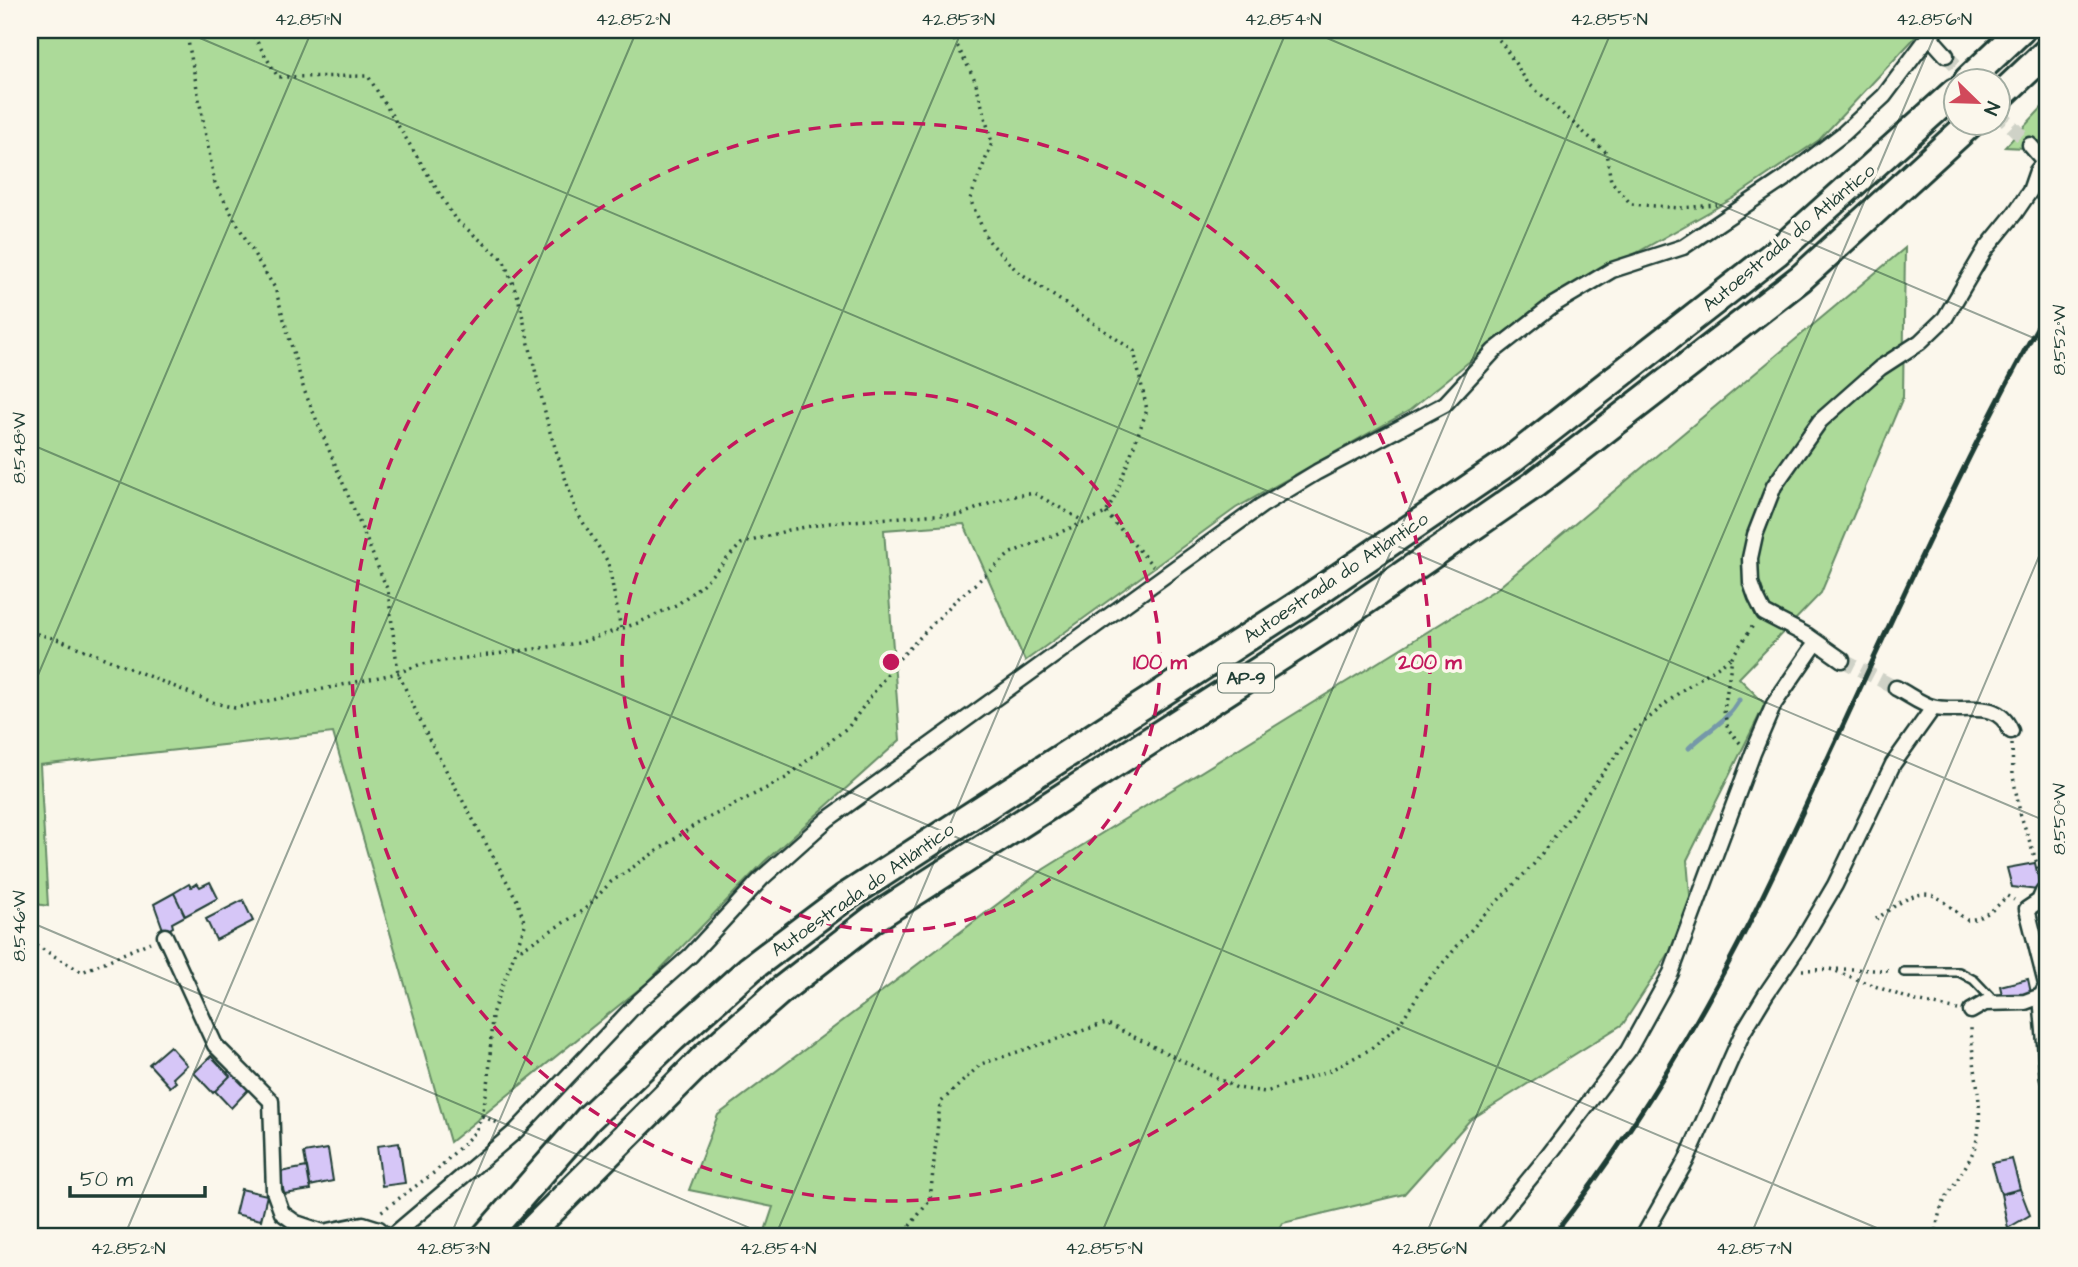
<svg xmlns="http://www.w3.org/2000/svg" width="2078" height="1267" font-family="'Architects Daughter',sans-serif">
  <rect width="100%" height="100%" fill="#fbf7ec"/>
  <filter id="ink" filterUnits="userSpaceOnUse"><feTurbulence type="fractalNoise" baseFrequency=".0143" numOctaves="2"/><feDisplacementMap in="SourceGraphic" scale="14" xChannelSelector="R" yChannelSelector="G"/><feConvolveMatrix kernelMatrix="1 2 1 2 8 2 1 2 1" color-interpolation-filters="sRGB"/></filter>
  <g filter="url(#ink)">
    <path fill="#acda99" stroke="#668c66" stroke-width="2" d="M 30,30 L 1922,30 L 1819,140 L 1732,199 L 1525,316 L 1410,410 L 1236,508 L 1025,661 L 964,524 L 884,530 L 900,740 L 764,862 L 648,982 L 450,1142 L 333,733 L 40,765 L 48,906 L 30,903 Z
      M 2048,101 L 2048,149 L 2005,147 Z
      M 1905,248 L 1903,397 L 1821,593 L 1739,678 L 1765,704 L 1687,860 L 1692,918 L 1623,1024 L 1470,1120 L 1404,1194 L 1283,1223 L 1275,1237 L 763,1237 L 773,1207 L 689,1190 L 718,1115 L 1044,869 L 1498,588 Z"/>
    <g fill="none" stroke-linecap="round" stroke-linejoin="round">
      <path stroke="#7598a9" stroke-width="5" d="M 1689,748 C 1707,730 1726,723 1739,700"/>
    </g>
    <path fill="#d6c6f7" stroke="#1f3d34" stroke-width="2" d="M 2035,863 L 2039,881 L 2038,890 L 2012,887 L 2007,868 Z
      M 210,882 L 218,898 L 185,916 L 174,893 L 189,884 L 191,887 L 197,883 L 200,887 Z
      M 174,893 L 185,916 L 172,923 L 173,927 L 164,932 L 154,904 Z
      M 243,900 L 253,921 L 216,940 L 206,919 Z
      M 2028,979 L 2031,993 L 2003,999 L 2000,986 Z
      M 170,1046 L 187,1065 L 173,1078 L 176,1082 L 170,1087 L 149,1064 Z
      M 211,1056 L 230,1076 L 213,1093 L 194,1073 Z
      M 231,1069 L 249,1089 L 231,1108 L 215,1091 L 230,1076 L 227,1073 Z
      M 399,1143 L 405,1183 L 382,1186 L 377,1146 Z
      M 328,1149 L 333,1181 L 310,1186 L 304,1153 Z
      M 2012,1159 L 2020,1189 L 2001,1194 L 1992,1163 Z
      M 307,1167 L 311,1190 L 284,1194 L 280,1172 Z
      M 241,1189 L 267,1195 L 261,1220 L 235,1214 Z
      M 2020,1189 L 2030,1215 L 2008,1228 L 2001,1194 Z"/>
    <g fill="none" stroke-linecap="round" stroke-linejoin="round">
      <path stroke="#cfd2c7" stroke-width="14" stroke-dasharray="14 7" stroke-linecap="butt" d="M 1946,55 L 1970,80
        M 1997,111 L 2030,145
        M 1842,660 L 1896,688"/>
      <defs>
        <path id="lane" d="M 1904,972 L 1959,972 L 1974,980 L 1995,1002"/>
        <path id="street" d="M 1935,31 L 1929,36 L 1946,55
          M 2030,145 L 2044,161
          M 1842,660 L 1808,636 L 1764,613 L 1756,597 L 1751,583 L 1750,558 L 1755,535 L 1774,486 L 1820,421 L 1880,368 L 1920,342 L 1945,318 L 1985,250 L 2015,213 L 2030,191 L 2037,171 L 2048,157
          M 1896,688 C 1908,694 1923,706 1936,708 C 1966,713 1997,698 2011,731
          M 2043,892 L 2039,901 L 2027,909 L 2046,984
          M 165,936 L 215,1045 L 271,1101 L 274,1191 L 282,1213 L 296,1223 L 323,1232 L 363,1224 L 379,1229 L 388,1237
          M 2041,996 L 2048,1079
          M 1971,1011 L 1985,1003 L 2025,1002 L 2041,996 L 2048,983
          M 391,1237 L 516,1131 L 638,1002 L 690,956 L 762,878 L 828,819 L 1261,506 L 1317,472 L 1445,404 L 1494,351 L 1553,305 L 1612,270 L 1683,247 L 1787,177 L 1843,134 L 1884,96 L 1929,36
          M 1482,1237 L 1548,1156 L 1628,1051 L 1671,973 L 1753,753 L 1774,704 L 1816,643
          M 1643,1237 L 1686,1161 L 1743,1032 L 1766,994 L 1802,941 L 1835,885 L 1893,764 L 1933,708"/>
        <path id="highway" d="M 1968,80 L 2021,30
          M 1997,99 L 2048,51
          M 485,1237 L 589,1118 L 673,1038 L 750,969 L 844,898 L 1301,603 L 1512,459 L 1776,253 L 1955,92
          M 525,1237 L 707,1055 L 780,991 L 873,919 L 1333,623 L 1535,484 L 1801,278 L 1972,122"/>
      </defs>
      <use href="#lane" stroke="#1f3d34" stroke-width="12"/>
      <use href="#street" stroke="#1f3d34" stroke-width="19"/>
      <use href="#highway" stroke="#1f3d34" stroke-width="32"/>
      <path stroke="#1f3d34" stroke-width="3.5" stroke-dasharray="2 5" stroke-linecap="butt" d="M 186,30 L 215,184 L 258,261 L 275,288 L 304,390 L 388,591 L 398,673 L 429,739 L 518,902 L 525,925 L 492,1014 L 489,1078 L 482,1116 L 476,1131 L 435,1172 L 379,1213
        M 250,30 L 278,77 L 368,76 L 455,219 L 503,259 L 518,297 L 549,429 L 576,511 L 608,562 L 621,629
        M 1489,30 L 1502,43 L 1528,83 L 1606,152 L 1611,181 L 1631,204 L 1680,208 L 1717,205
        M 1106,513 L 1153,566
        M 30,632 L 60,640 L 212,702 L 235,708 L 398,673 L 421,664 L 579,643 L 638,623 L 678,604 L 704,583 L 741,544 L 789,530 L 828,523 L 928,515 L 960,515 L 1004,498 L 1034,493 L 1083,521
        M 1740,743 L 1728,729 L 1724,711 L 1732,657 L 1754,624
        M 2012,744 L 2013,776 L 2020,813 L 2042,878
        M 1876,919 C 1894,907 1919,884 1940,899 C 1950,905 1957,914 1967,920 C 1984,919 1996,908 2007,896 L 2014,900
        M 30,942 L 82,972 L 150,942
        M 515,953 L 584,910 L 611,882 L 695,825 L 786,778 L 849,726 L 897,661 L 954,602 L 1011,553 L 1106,513 L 1115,497 L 1147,410 L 1134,351 L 1016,270 L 987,239 L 970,199 L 992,143 L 975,80 L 949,30
        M 1830,969 L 1912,1000 L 1958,1010
        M 1802,970 L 1852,969 L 1892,971
        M 482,1116 L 500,1124
        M 703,1237 L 715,1237
        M 901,1237 L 930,1200 L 940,1103 L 981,1064 L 1106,1023 L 1237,1088 L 1266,1092 L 1331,1070 L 1369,1050 L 1399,1025 L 1425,984 L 1483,916 L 1533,865 L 1637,728 L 1681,691 L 1732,657
        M 1935,1237 C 1937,1227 1938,1215 1942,1206 C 1953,1182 1971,1165 1977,1139 C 1985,1105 1971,1062 1971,1026"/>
      <use href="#lane" stroke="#fbf7ec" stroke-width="7"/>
      <use href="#street" stroke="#fbf7ec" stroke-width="14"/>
      <use href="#highway" stroke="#fbf7ec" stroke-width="26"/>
      <path stroke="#1f3d34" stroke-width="5" d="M 2048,489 C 2042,557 2042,624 2048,692
        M 1552,1237 C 1614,1158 1669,1072 1717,984 C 1755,916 1787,845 1820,775 C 1893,618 1963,459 2048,308"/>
    </g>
  </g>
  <path fill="none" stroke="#1f3d34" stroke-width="2" stroke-opacity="0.45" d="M 181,30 L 2048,822M 1308,30 L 2048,344M 30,444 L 1898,1237M 30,694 L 312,30M 30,922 L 771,1237M 124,1237 L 637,30M 450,1237 L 962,30M 775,1237 L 1287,30M 1100,1237 L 1612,30M 1425,1237 L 1937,30M 1750,1237 L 2048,535"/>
  <g fill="none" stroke="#c2185b" stroke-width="3.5" stroke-dasharray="12 9">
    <circle cx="891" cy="662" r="269"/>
    <circle cx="891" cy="662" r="539"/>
  </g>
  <g text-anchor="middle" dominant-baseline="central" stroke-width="7" stroke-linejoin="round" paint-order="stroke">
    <rect fill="#fbf7ec" stroke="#61756b" stroke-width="2" x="1218" y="663.5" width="56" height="29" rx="5"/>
    <g font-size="18" font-weight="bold" fill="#1f3d34">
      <text x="1246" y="678">AP-9</text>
    </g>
    <g font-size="19" fill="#1f3d34" stroke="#fbf7ec">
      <text transform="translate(1789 238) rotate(-40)">Autoestrada do Atlántico</text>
      <text transform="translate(1336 578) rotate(-34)">Autoestrada do Atlántico</text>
      <text transform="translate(863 890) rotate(-35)">Autoestrada do Atlántico</text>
    </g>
  </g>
  <circle cx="891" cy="662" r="10" fill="#c2185b" stroke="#fbf7ec" stroke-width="3.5"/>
  <g font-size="21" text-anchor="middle" font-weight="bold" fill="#c2185b" stroke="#fbf7ec" stroke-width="7" stroke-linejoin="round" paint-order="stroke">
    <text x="1160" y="669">100 m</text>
    <text x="1430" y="669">200 m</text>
  </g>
  <rect width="2078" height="1267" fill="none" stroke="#fbf7ec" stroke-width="77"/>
  <g transform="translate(1977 102) rotate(113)"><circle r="33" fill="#fbf7ec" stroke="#a3ada2" stroke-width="2"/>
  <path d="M0-5L12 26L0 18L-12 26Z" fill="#d1495b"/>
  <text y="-10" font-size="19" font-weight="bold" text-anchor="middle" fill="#1f3d34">N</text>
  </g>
  <path d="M70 1186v10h135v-10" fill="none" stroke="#1f3d34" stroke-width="3.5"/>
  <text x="80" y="1186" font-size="21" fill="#1f3d34" stroke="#fbf7ec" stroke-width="5" paint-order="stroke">50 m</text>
  <rect x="38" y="38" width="2001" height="1190" fill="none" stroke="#1f3d34" stroke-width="2.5"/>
  <g font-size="18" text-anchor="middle" fill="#1f3d34">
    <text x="308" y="25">42.851°N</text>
    <text x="633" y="25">42.852°N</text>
    <text x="958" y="25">42.853°N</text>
    <text x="1283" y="25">42.854°N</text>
    <text x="1609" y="25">42.855°N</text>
    <text x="1934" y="25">42.856°N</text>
    <text transform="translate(2059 340) rotate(-90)" y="6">8.552°W</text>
    <text transform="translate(19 448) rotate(-90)" y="6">8.548°W</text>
    <text transform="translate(2059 819) rotate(-90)" y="6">8.550°W</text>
    <text transform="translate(19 926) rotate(-90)" y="6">8.546°W</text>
    <text x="128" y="1254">42.852°N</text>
    <text x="453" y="1254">42.853°N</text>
    <text x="778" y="1254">42.854°N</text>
    <text x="1104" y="1254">42.855°N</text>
    <text x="1429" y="1254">42.856°N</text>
    <text x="1754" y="1254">42.857°N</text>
  </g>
</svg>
